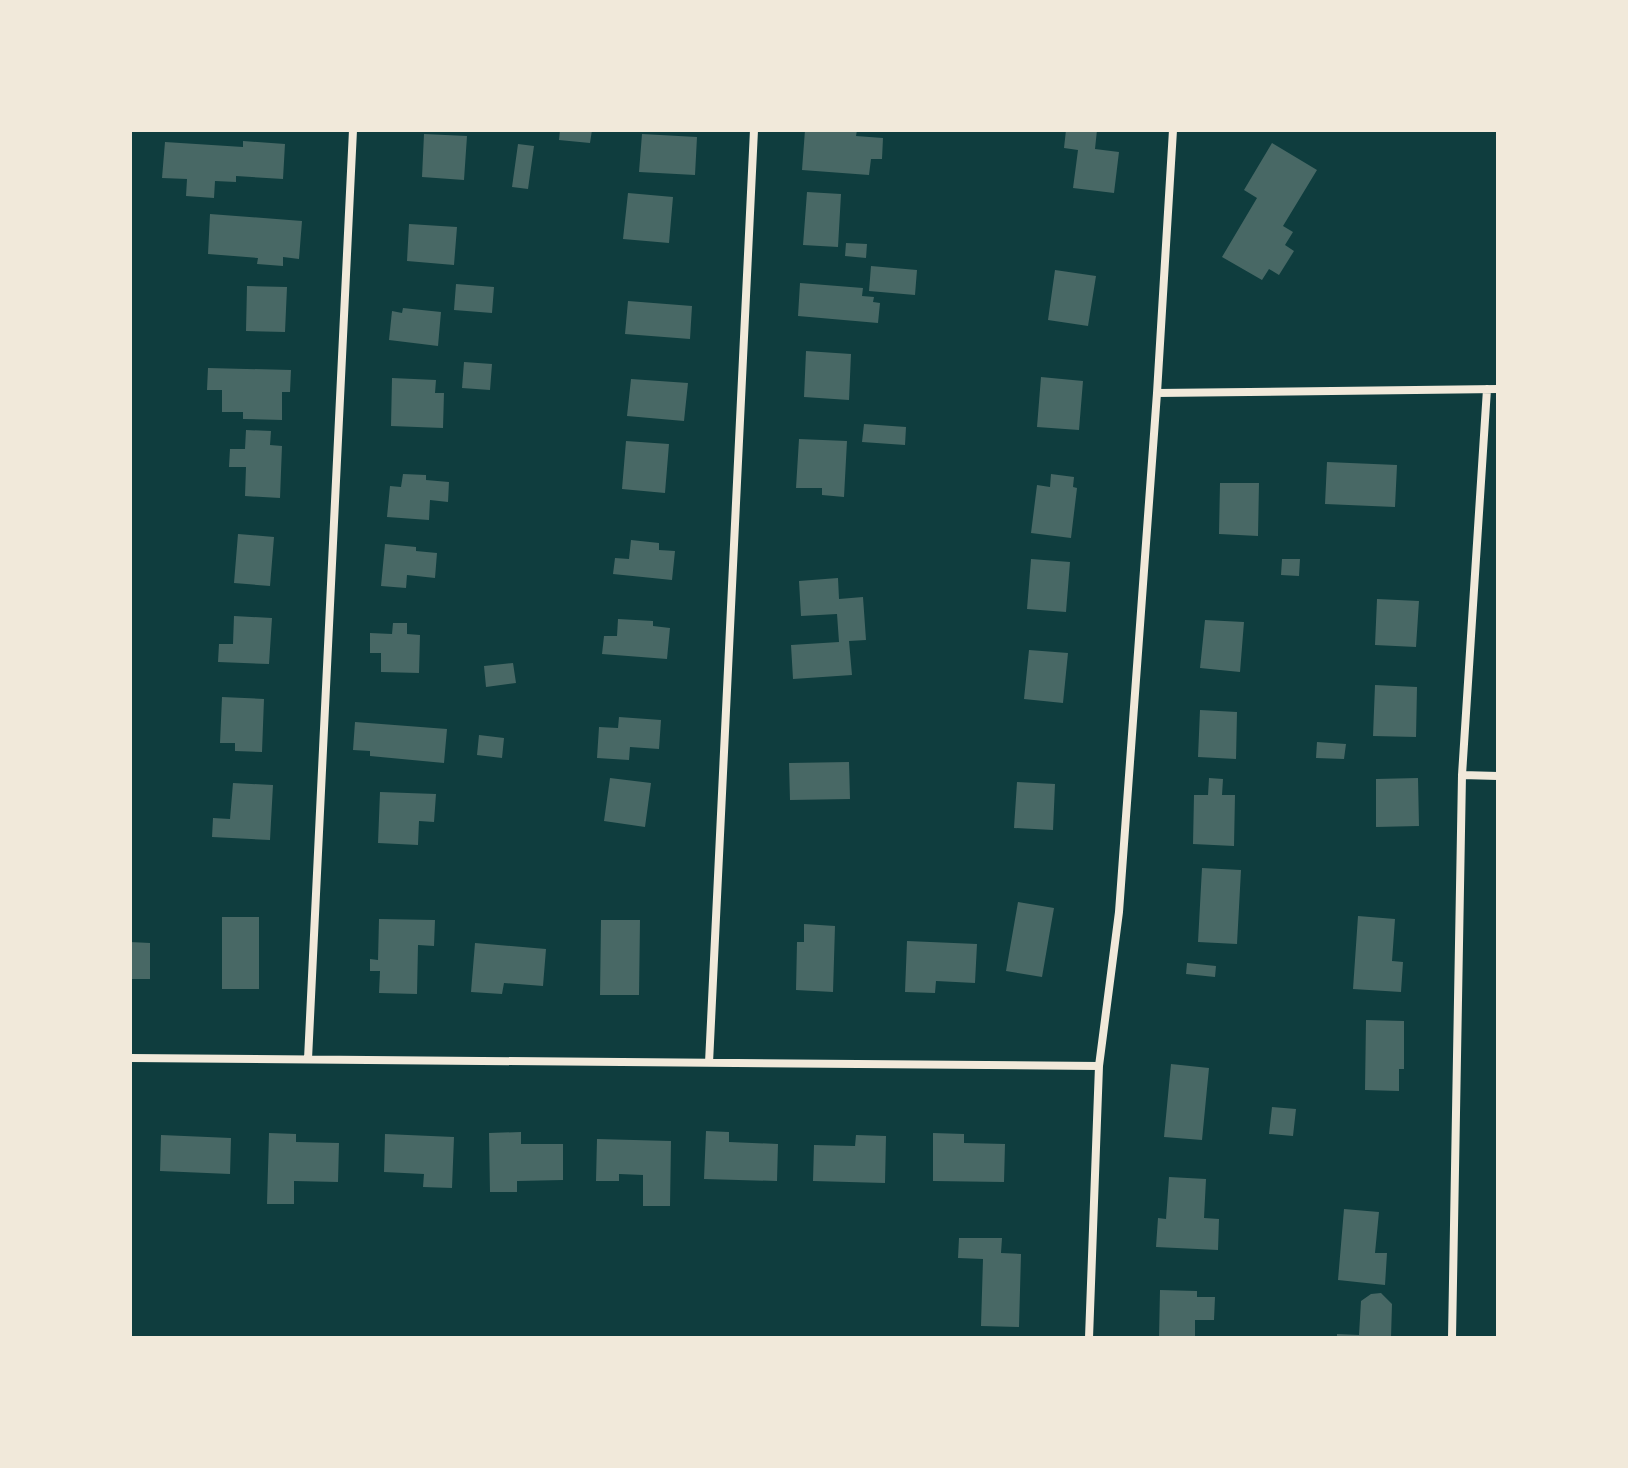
<svg xmlns="http://www.w3.org/2000/svg" width="1628" height="1468" font-family="'PT Sans Narrow',sans-serif">
  <rect width="100%" height="100%" fill="#0f3d3e"/>
  <path fill="#486865" d="M 560,130 L 592,130 L 590,143 L 559,140 Z
    M 805,130 L 857,130 L 856,136 L 883,138 L 882,159 L 871,159 L 869,175 L 802,170 Z
    M 1066,130 L 1097,130 L 1095,149 L 1119,152 L 1114,193 L 1073,188 L 1078,150 L 1064,148 Z
    M 424,134 L 467,136 L 464,180 L 422,177 Z
    M 642,134 L 697,137 L 695,175 L 639,172 Z
    M 243,141 L 285,144 L 283,179 L 236,176 L 236,182 L 215,181 L 214,198 L 186,196 L 187,179 L 162,178 L 165,142 L 243,147 Z
    M 1272,143 L 1317,170 L 1283,226 L 1293,232 L 1285,245 L 1294,251 L 1279,275 L 1269,269 L 1262,280 L 1222,257 L 1257,198 L 1244,190 Z
    M 518,144 L 534,146 L 528,189 L 512,187 Z
    M 807,192 L 841,194 L 838,247 L 803,245 Z
    M 628,193 L 673,197 L 669,243 L 623,239 Z
    M 210,214 L 302,221 L 299,259 L 283,257 L 283,266 L 257,264 L 258,258 L 208,254 Z
    M 409,224 L 457,227 L 454,265 L 407,261 Z
    M 846,243 L 867,244 L 866,258 L 845,256 Z
    M 871,266 L 917,270 L 915,295 L 869,291 Z
    M 1055,270 L 1096,276 L 1088,326 L 1048,320 Z
    M 800,283 L 863,288 L 862,296 L 874,297 L 873,302 L 880,303 L 878,323 L 798,316 Z
    M 456,284 L 494,287 L 492,313 L 454,310 Z
    M 247,286 L 287,287 L 285,332 L 246,331 Z
    M 628,301 L 692,306 L 690,339 L 625,334 Z
    M 403,308 L 441,312 L 438,346 L 389,340 L 392,311 L 402,313 Z
    M 806,351 L 851,354 L 849,400 L 804,397 Z
    M 464,362 L 492,364 L 490,390 L 462,388 Z
    M 208,368 L 291,370 L 290,392 L 282,392 L 282,420 L 243,419 L 243,412 L 222,412 L 222,390 L 207,390 Z
    M 1041,377 L 1083,381 L 1079,430 L 1037,427 Z
    M 392,378 L 436,380 L 435,393 L 444,393 L 443,428 L 391,426 Z
    M 631,379 L 688,383 L 684,421 L 627,416 Z
    M 864,424 L 906,427 L 905,445 L 862,442 Z
    M 246,430 L 271,431 L 270,445 L 282,446 L 280,498 L 245,496 L 246,467 L 229,467 L 230,449 L 245,449 Z
    M 799,439 L 847,441 L 844,497 L 822,495 L 822,488 L 796,488 Z
    M 626,441 L 669,444 L 665,493 L 622,489 Z
    M 1327,462 L 1397,465 L 1395,507 L 1325,504 Z
    M 403,474 L 426,475 L 426,480 L 449,482 L 448,502 L 430,500 L 429,520 L 387,517 L 390,486 L 401,487 Z
    M 1051,474 L 1074,477 L 1073,487 L 1077,488 L 1071,538 L 1031,533 L 1037,485 L 1050,487 Z
    M 1220,483 L 1259,483 L 1258,536 L 1219,534 Z
    M 238,534 L 274,537 L 270,586 L 234,583 Z
    M 631,540 L 659,543 L 659,550 L 675,551 L 672,580 L 613,574 L 615,558 L 629,559 Z
    M 385,544 L 416,547 L 416,551 L 437,553 L 435,578 L 407,575 L 406,588 L 381,586 Z
    M 1031,559 L 1070,562 L 1066,612 L 1027,609 Z
    M 1282,559 L 1300,559 L 1299,576 L 1281,575 Z
    M 838,578 L 839,599 L 863,597 L 866,640 L 849,641 L 852,675 L 793,679 L 791,645 L 839,642 L 837,614 L 801,616 L 799,581 Z
    M 1377,599 L 1419,601 L 1416,647 L 1375,645 Z
    M 234,616 L 272,618 L 269,664 L 218,662 L 219,644 L 233,644 Z
    M 618,619 L 653,621 L 653,626 L 670,628 L 667,659 L 602,654 L 604,636 L 617,636 Z
    M 1205,620 L 1244,622 L 1240,672 L 1200,668 Z
    M 393,623 L 407,623 L 407,634 L 420,635 L 419,673 L 381,672 L 381,653 L 370,653 L 370,633 L 392,634 Z
    M 1029,650 L 1068,653 L 1063,703 L 1024,699 Z
    M 513,663 L 516,683 L 486,687 L 484,666 Z
    M 1375,685 L 1417,687 L 1416,737 L 1373,736 Z
    M 222,697 L 264,699 L 262,752 L 235,751 L 235,743 L 220,743 Z
    M 1200,710 L 1237,712 L 1236,759 L 1198,757 Z
    M 619,717 L 661,720 L 659,749 L 630,747 L 629,760 L 597,758 L 599,727 L 618,728 Z
    M 355,722 L 447,729 L 444,763 L 370,756 L 370,751 L 353,750 Z
    M 479,735 L 504,738 L 502,758 L 477,755 Z
    M 1317,742 L 1346,744 L 1344,759 L 1316,758 Z
    M 849,762 L 850,799 L 790,800 L 789,763 Z
    M 610,778 L 651,783 L 645,827 L 604,821 Z
    M 1209,778 L 1223,779 L 1222,795 L 1235,795 L 1234,846 L 1193,844 L 1194,795 L 1208,795 Z
    M 1418,778 L 1419,826 L 1376,827 L 1376,779 Z
    M 1017,782 L 1055,784 L 1053,830 L 1014,828 Z
    M 233,783 L 273,785 L 270,840 L 212,837 L 213,818 L 230,819 Z
    M 380,792 L 436,794 L 434,822 L 419,821 L 418,845 L 378,843 Z
    M 1202,868 L 1241,870 L 1237,944 L 1198,942 Z
    M 1018,902 L 1054,908 L 1042,977 L 1006,971 Z
    M 1358,916 L 1395,919 L 1392,961 L 1403,962 L 1401,992 L 1353,989 Z
    M 222,917 L 259,917 L 259,989 L 222,989 Z
    M 379,919 L 435,920 L 434,946 L 418,945 L 417,994 L 379,993 L 380,971 L 370,971 L 370,959 L 378,960 Z
    M 601,920 L 640,920 L 639,995 L 600,995 Z
    M 804,924 L 835,926 L 833,992 L 796,990 L 797,942 L 804,942 Z
    M 907,941 L 977,944 L 975,983 L 936,981 L 935,993 L 905,992 Z
    M 130,942 L 150,943 L 150,979 L 130,979 Z
    M 475,943 L 546,949 L 543,986 L 504,983 L 502,994 L 471,992 Z
    M 1187,963 L 1216,966 L 1215,977 L 1186,974 Z
    M 1366,1020 L 1404,1021 L 1404,1069 L 1399,1069 L 1399,1091 L 1365,1090 Z
    M 1171,1064 L 1209,1068 L 1202,1140 L 1164,1137 Z
    M 1272,1107 L 1296,1109 L 1293,1136 L 1269,1134 Z
    M 706,1131 L 729,1132 L 729,1142 L 778,1144 L 777,1181 L 704,1179 Z
    M 521,1132 L 521,1144 L 563,1144 L 563,1180 L 517,1181 L 517,1192 L 490,1192 L 489,1133 Z
    M 269,1133 L 296,1134 L 296,1142 L 339,1143 L 338,1182 L 294,1181 L 294,1204 L 267,1204 Z
    M 933,1133 L 964,1134 L 964,1143 L 1005,1144 L 1004,1182 L 933,1181 Z
    M 385,1134 L 454,1137 L 452,1188 L 423,1187 L 424,1174 L 384,1172 Z
    M 161,1135 L 231,1138 L 230,1174 L 160,1171 Z
    M 856,1135 L 886,1136 L 885,1183 L 813,1181 L 814,1145 L 855,1146 Z
    M 597,1139 L 671,1141 L 670,1206 L 643,1206 L 643,1175 L 619,1174 L 619,1181 L 596,1181 Z
    M 1169,1177 L 1206,1179 L 1204,1218 L 1219,1219 L 1218,1250 L 1156,1247 L 1158,1218 L 1166,1219 Z
    M 1344,1209 L 1379,1212 L 1375,1253 L 1387,1253 L 1385,1285 L 1338,1280 Z
    M 959,1238 L 1002,1238 L 1001,1253 L 1021,1254 L 1019,1327 L 981,1326 L 983,1259 L 958,1258 Z
    M 1160,1290 L 1197,1291 L 1197,1297 L 1215,1297 L 1214,1320 L 1195,1320 L 1195,1338 L 1159,1338 Z
    M 1381,1293 L 1392,1304 L 1391,1338 L 1337,1338 L 1337,1334 L 1359,1335 L 1361,1301 L 1371,1294 Z"/>
  <g fill="none" stroke-linecap="round" stroke-linejoin="round">
    <path stroke="#f1e9da" stroke-width="8" d="M 1157,393 L 1498,389
      M 1462,775 L 1498,776
      M 130,1058 L 1099,1066
      M 308,1059 L 353,130
      M 709,1063 L 754,130
      M 1089,1338 L 1099,1066 L 1119,912 L 1157,393 L 1173,130
      M 1452,1338 L 1462,775 L 1487,389"/>
  </g>
  <rect width="1628" height="1468" fill="none" stroke="#f1e9da" stroke-width="264"/>
</svg>
